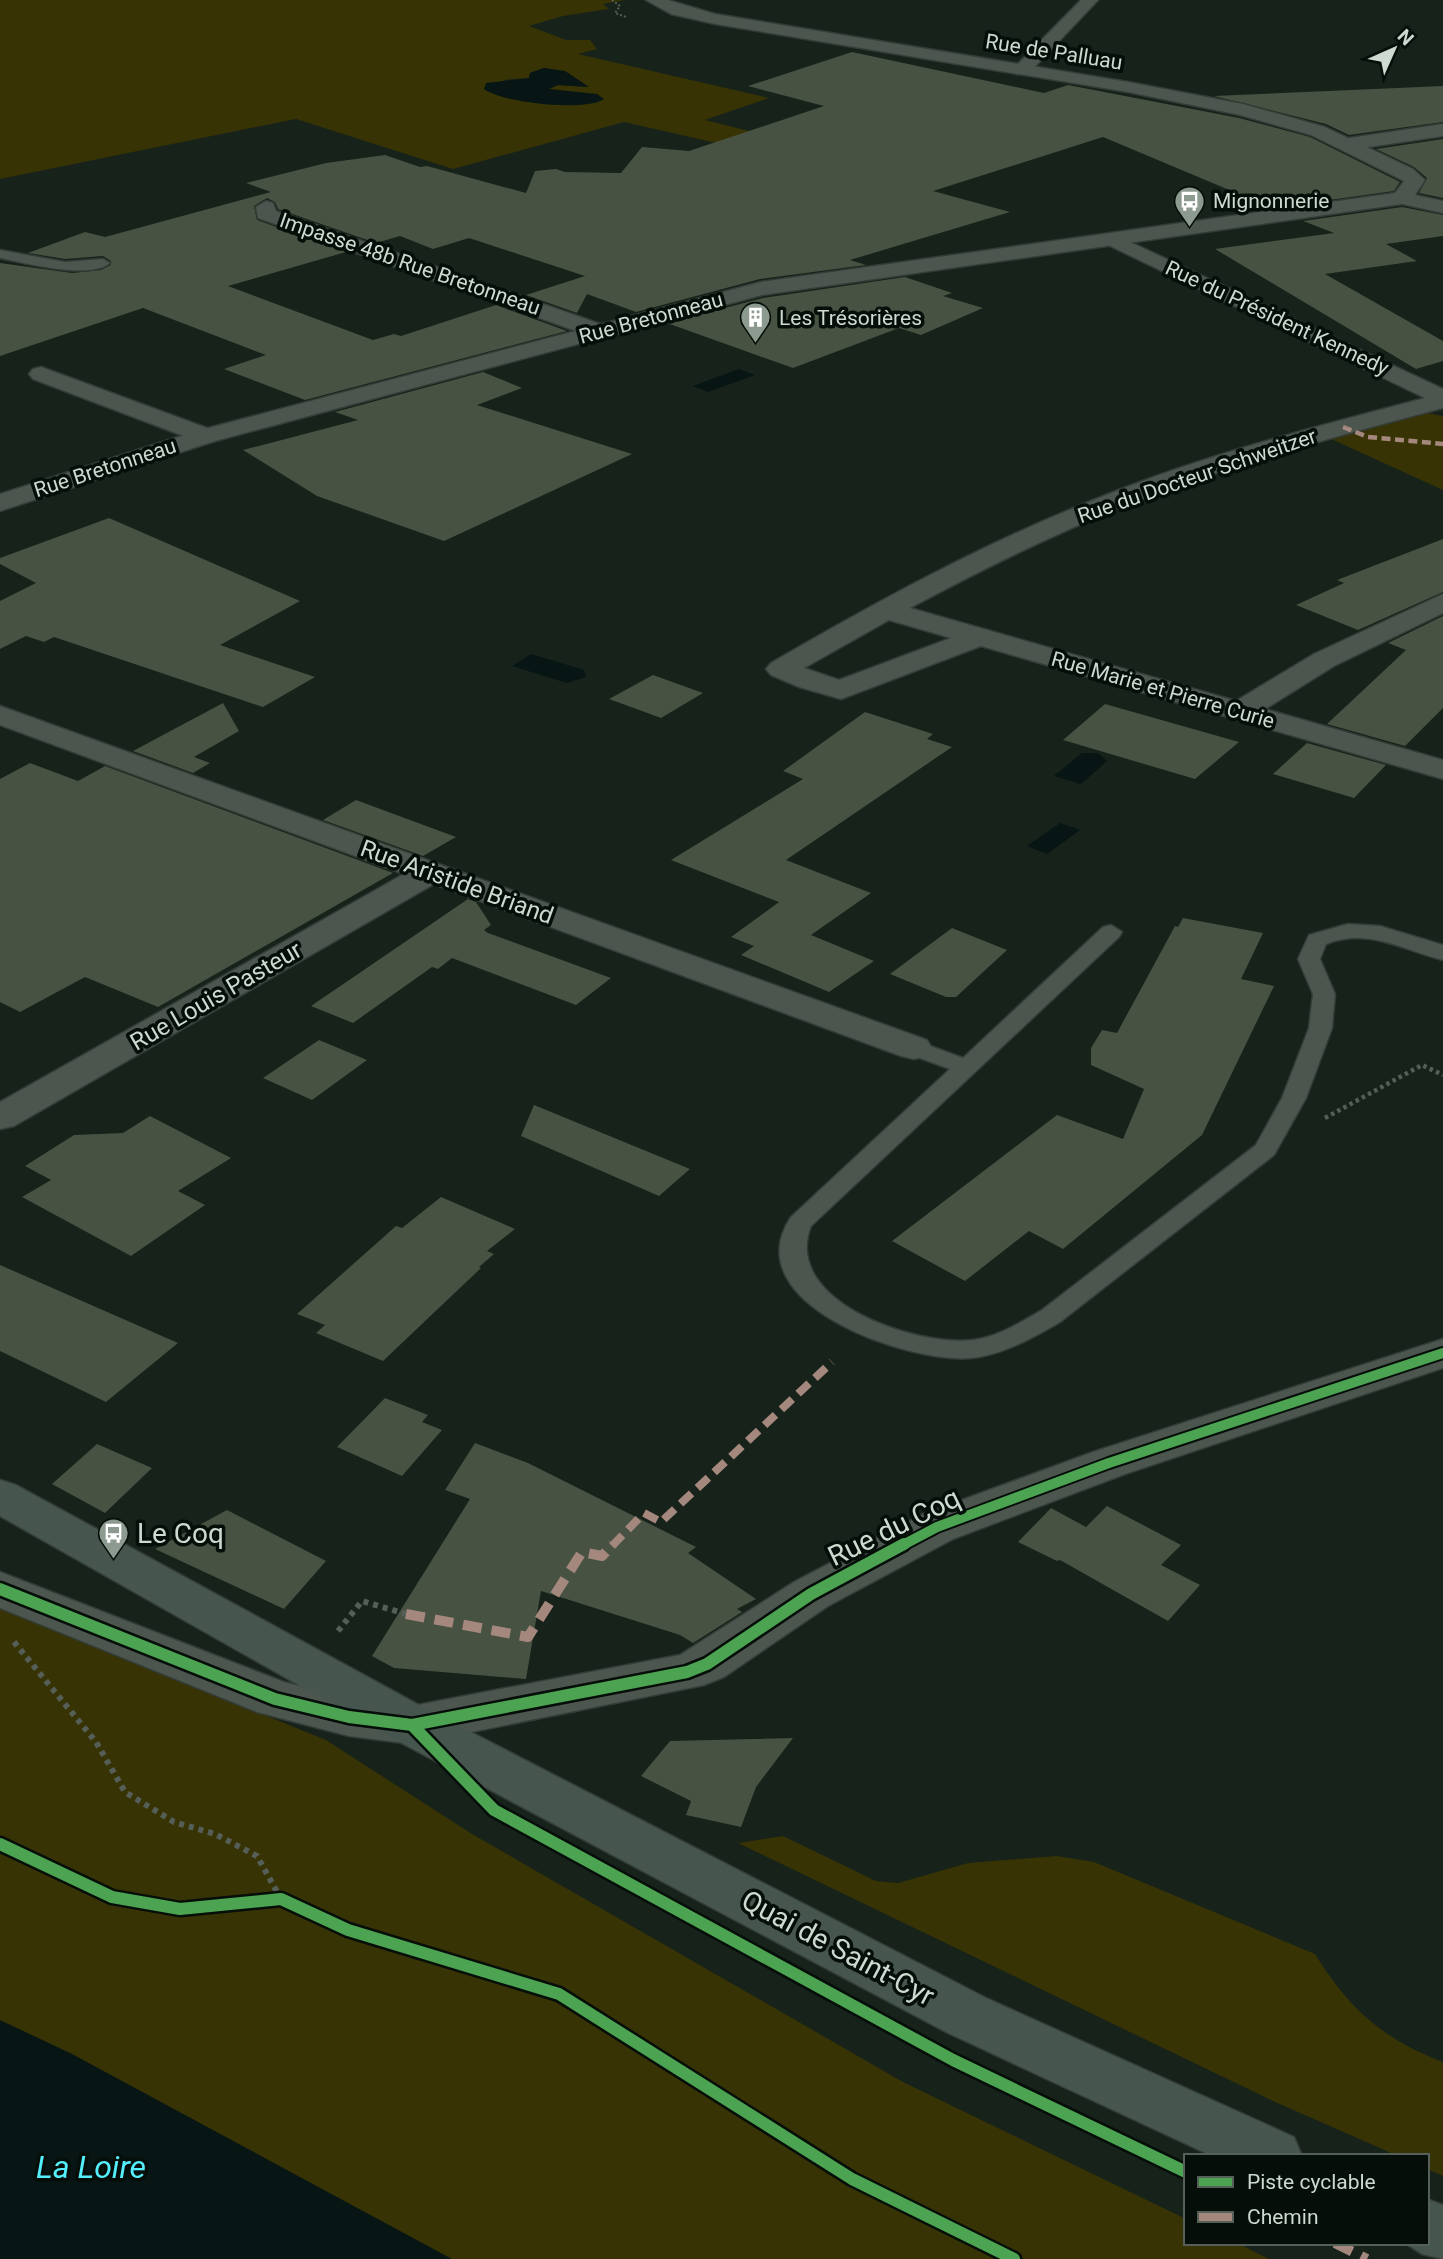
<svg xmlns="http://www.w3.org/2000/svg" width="1443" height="2259" font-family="Roboto,sans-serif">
  <rect width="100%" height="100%" fill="#16221a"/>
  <path fill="#373305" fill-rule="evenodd" d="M 0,0 L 625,0 L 603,4 L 609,9 L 563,16 L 529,26 L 566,40 L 590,40 L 597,49 L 578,54 L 769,98 L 705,120 L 789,141 L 756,152 L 624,122 L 453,169 L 296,119 L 0,179 ZM 544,68 L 568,73 L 588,87 L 558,85 L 548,89 L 600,102 C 552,109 545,103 503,80 L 529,78 L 530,73 Z
    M 1421,412 L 1443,416 L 1443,490 L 1329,438 Z
    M 0,1608 L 326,1740 L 472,1834 L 903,2082 L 1186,2219 L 1186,2243 L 1237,2243 L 1269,2259 L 0,2259 Z
    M 783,1836 L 876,1881 L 898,1883 L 968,1863 L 1057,1856 L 1094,1862 L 1315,1954 C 1349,2008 1382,2039 1443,2062 L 1443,2176 L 1427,2169 L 1427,2156 L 1398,2156 L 1273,2101 L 738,1843 Z"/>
  <path fill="#071515" d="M 544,68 L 565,71 L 589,87 L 558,85 L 549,89 L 597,94 L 604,99 C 584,112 503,103 484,89 L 486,83 L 529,78 L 530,73 Z
    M 739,369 L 755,375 L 708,392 L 693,386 Z
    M 531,654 L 584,670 L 586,677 L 567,683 L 512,666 Z
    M 1082,753 L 1098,753 L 1107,761 L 1081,784 L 1054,776 Z
    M 1060,823 L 1080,830 L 1047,854 L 1027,846 Z
    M 0,2020 L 72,2054 L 452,2259 L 0,2259 Z"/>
  <path fill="#475242" d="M 852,52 L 1044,93 L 1068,85 L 1239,118 L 1310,137 L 1400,182 L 1394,191 L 1272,208 L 1103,137 L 933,191 L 1010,212 L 850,260 L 866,265 L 760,279 L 636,312 L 587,294 L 577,313 L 526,295 L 585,276 L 469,238 L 433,249 L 400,236 L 376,243 L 278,209 L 275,202 L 267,198 L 254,206 L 257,220 L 346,252 L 228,286 L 373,340 L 394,334 L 401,336 L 496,305 L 567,331 L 305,400 L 224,369 L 266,355 L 143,308 L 0,356 L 0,263 L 72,273 L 101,270 L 111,265 L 111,261 L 103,256 L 65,259 L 28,253 L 85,232 L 105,237 L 271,192 L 246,183 L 326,163 L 385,155 L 420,167 L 427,166 L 526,193 L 535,171 L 556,169 L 565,172 L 621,173 L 642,147 L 689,151 L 824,106 L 748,86 Z
    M 1443,86 L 1443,122 L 1349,135 L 1326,124 L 1214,96 Z
    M 1443,139 L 1443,198 L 1419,193 L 1427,178 L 1414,167 L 1376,149 Z
    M 1402,207 L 1443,215 L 1443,236 L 1386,244 L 1417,261 L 1325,274 L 1443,341 L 1443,361 L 1416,369 L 1215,249 L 1334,233 L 1303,221 Z
    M 905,277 L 952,293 L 943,296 L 983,308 L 921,335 L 899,328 L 793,368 L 667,323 L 763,298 Z
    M 483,372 L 522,388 L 477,405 L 632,454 L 444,541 L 317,496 L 243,450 L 358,420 L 335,412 Z
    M 109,518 L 300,601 L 220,645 L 315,677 L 263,707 L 54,637 L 44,642 L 26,636 L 0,649 L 0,601 L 36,583 L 0,564 L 0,558 Z
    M 1443,539 L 1443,592 L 1358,630 L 1296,605 L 1344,583 L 1337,580 Z
    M 1443,616 L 1443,708 L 1405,746 L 1327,724 L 1406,650 L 1388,643 Z
    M 653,675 L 703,693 L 661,718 L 609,699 Z
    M 223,703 L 239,731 L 194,757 L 210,763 L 193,773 L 133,751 Z
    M 1105,704 L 1239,742 L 1195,779 L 1063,740 Z
    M 865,712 L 933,734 L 927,739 L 952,747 L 786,860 L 871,893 L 811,935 L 874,961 L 829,992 L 741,955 L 754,946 L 731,937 L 779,902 L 671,860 L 803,779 L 783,771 Z
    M 1307,743 L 1386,765 L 1354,798 L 1273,774 Z
    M 30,763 L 78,781 L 105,766 L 393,873 L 158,1007 L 85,977 L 20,1012 L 0,1002 L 0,779 Z
    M 356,800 L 456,837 L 423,856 L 323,820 Z
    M 468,899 L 476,902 L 491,925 L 484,930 L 488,933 L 611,978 L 576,1005 L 452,958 L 438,969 L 432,967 L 353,1023 L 311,1006 Z
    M 1183,918 L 1263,933 L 1241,979 L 1274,986 L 1202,1135 L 1063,1249 L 1029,1231 L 965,1281 L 892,1241 L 1057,1115 L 1123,1139 L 1144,1089 L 1091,1065 L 1091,1048 L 1102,1030 L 1117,1033 L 1175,926 L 1178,927 Z
    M 952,928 L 1007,950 L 956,997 L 946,997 L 890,974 Z
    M 319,1040 L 367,1060 L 312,1100 L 263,1078 Z
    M 534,1105 L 690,1169 L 659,1196 L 521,1136 Z
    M 150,1116 L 231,1158 L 178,1191 L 205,1205 L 131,1256 L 22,1197 L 51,1180 L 25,1166 L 74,1135 L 123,1133 Z
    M 441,1197 L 515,1229 L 487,1251 L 494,1254 L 479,1267 L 481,1268 L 383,1361 L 316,1333 L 325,1325 L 297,1314 L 396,1226 L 402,1228 Z
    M 0,1265 L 178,1343 L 106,1402 L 0,1351 Z
    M 385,1398 L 428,1415 L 422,1422 L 442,1430 L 402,1476 L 337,1447 Z
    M 475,1443 L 528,1463 L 696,1547 L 688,1553 L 756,1599 L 737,1609 L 742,1612 L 693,1643 L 680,1635 L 541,1591 L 526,1679 L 394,1668 L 372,1656 L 470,1499 L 445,1490 Z
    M 97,1444 L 152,1468 L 105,1513 L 52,1484 Z
    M 1107,1506 L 1181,1545 L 1161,1565 L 1200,1585 L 1168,1621 L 1060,1560 L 1057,1561 L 1018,1542 L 1051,1508 L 1086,1527 Z
    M 227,1510 L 326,1561 L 284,1609 L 155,1549 Z
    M 793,1738 L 756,1787 L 741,1827 L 686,1815 L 691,1801 L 641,1776 L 670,1741 Z"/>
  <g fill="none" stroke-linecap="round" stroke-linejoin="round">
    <defs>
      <path id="service" d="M 0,250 L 65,262 L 103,259 L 110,263 C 89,280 25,263 0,258 Z
        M 1348,924 L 1380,926 L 1443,945 L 1443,960 C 1403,950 1368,927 1326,944 L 1320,959 L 1335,994 L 1332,1028 L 1306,1098 L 1274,1155 L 1060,1322 C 1033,1338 1004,1354 972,1358 C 910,1364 733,1304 791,1217 L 950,1069 L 906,1053 L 902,1048 L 906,1043 L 922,1043 L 963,1058 L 1103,927 L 1111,925 L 1122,932 L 1119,937 L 811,1226 C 781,1302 917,1347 973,1340 C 998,1337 1021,1322 1042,1310 L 1256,1145 L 1282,1098 L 1309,1028 L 1313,994 L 1298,959 L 1309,935 Z"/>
      <path id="minor" d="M 1081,0 L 1098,0 L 1028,74 L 1016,74 L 1013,70 L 1016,66 Z
        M 1443,124 L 1443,136 L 1349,150 L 1339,144 L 1349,138 Z
        M 266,201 L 273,203 L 276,211 L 609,327 L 612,332 L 609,337 L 593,337 L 258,218 L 256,207 Z
        M 1111,233 L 1443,389 L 1443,408 C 1349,433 1254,458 1162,492 C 1075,523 992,564 910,608 L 1236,701 L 1314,654 L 1443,594 L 1443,613 L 1334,666 L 1265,709 L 1443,760 L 1443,779 L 981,646 L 841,699 L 799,687 L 771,675 L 766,669 L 771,663 C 876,602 982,544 1096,499 C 1202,456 1314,427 1425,398 L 1104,243 L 1100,239 L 1104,235 ZM 889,620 L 951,638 L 839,680 L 804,668 Z
        M 41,367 L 215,431 L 218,436 L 215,441 L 197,441 L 33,379 L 29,374 L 33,369 Z
        M 0,706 L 927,1040 L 932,1048 L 927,1056 L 914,1059 L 901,1056 L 434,884 L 14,1126 L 0,1129 L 0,1102 L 404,874 L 0,725 Z
        M 1443,1339 L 1443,1368 L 1125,1474 L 953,1539 L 828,1606 L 724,1677 L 704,1685 L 412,1744 L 349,1736 L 257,1712 L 0,1608 L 0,1572 L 284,1682 L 349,1698 L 412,1706 L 680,1655 L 794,1582 L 921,1515 L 1093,1452 Z"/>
      <path id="tertiary" d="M 646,0 L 668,0 L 715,14 L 1128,82 L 1243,104 L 1325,127 L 1413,169 L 1425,180 L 1415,195 L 1443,201 L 1443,213 L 1402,204 L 762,295 L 215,441 L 0,511 L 0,494 L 197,431 L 761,282 L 1395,193 L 1404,181 L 1311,135 L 1240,115 L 1128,92 L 715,24 L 671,14 Z"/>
      <path id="primary" d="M 0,1480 L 16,1485 L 430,1711 L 986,1998 L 1294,2137 L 1302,2156 L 1212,2156 L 946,2032 L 394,1739 L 0,1516 Z
        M 1427,2199 L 1443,2205 L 1443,2259 L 1422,2254 L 1405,2243 L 1427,2243 Z"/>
    </defs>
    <use href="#service" stroke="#333c36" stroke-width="3"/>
    <use href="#minor" stroke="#333c36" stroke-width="3"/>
    <use href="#tertiary" stroke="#333c36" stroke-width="3"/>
    <use href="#primary" stroke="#333c36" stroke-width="3"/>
    <path stroke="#555e57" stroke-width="2" stroke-dasharray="2 2" stroke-linecap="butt" d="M 612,0 L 620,6 L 615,13 L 626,17"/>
    <path stroke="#555e57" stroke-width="4.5" stroke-dasharray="3.5 3.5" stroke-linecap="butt" d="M 1325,1118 L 1422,1065 L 1443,1075"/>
    <path stroke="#555e57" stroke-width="6" stroke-dasharray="5 5" stroke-linecap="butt" d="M 338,1631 L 362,1601 L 406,1614
      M 14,1642 L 96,1742 L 125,1792 L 174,1822 L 215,1834 L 257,1856 L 281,1899 L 348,1930 L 559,1994 L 852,2179 L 1014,2259"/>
    <use href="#service" fill="#4c564f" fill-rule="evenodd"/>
    <use href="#minor" fill="#4c564f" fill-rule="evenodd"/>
    <use href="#tertiary" fill="#4c564f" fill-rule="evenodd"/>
    <use href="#primary" fill="#46564f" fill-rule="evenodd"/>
    <path stroke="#a5887d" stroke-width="4.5" stroke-dasharray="9 4.5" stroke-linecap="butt" d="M 1343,427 L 1368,437 L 1443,444"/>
    <path stroke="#a5887d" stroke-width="8" stroke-dasharray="15 8" stroke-linecap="butt" d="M 612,1546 L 644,1513 L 661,1522 L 832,1362"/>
    <path stroke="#a5887d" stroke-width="10" stroke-dasharray="19 10" stroke-linecap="butt" d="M 406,1614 L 528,1637 L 582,1552 L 602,1556 L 613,1544
      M 1335,2243 L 1367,2259"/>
    <defs>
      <path id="cycleway-far1" d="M 901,1546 L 937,1527 L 1109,1463 L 1443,1353"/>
      <path id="cycleway" d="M 0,1589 L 275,1699 L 349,1717 L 412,1725 L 687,1672 L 707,1664 L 811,1594 L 904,1544
        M 412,1725 L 494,1810 L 953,2060 L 1186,2172
        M 0,1844 L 112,1897 L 180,1909 L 281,1899 L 348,1930 L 559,1994 L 852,2179 L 1014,2259"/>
    </defs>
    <use href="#cycleway-far1" stroke="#050e08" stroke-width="14"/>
    <use href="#cycleway" stroke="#050e08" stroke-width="17"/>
    <use href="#cycleway-far1" stroke="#4ca352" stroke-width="10"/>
    <use href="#cycleway" stroke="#4ca352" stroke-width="12"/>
  </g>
  <defs>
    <symbol id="bus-pin" viewBox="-11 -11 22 30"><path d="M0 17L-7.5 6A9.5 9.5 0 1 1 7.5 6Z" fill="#8c9a90" stroke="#050e08"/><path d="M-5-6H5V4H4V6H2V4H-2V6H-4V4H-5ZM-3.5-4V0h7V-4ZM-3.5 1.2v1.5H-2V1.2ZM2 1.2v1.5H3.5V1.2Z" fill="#fff"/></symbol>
    <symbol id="building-pin" viewBox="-11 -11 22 30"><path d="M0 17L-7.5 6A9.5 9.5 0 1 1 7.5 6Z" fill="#8c9a90" stroke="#050e08"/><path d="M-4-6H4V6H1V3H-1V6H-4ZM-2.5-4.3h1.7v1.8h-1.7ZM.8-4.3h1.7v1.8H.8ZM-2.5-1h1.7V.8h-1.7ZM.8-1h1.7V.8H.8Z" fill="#fff"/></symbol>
  </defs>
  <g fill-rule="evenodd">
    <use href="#bus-pin" x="1172" y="184" width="35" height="47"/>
    <use href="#building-pin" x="738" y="300" width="35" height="47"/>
    <use href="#bus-pin" x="96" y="1516" width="35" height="47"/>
  </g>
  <g text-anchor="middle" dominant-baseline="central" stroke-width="7" stroke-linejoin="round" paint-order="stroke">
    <g font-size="21" fill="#ccdacf" stroke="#050e08">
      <text transform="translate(1054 52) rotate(9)">Rue de Palluau</text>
      <text transform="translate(410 264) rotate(19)">Impasse 48b Rue Bretonneau</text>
      <text transform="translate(651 318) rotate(-15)">Rue Bretonneau</text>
      <text transform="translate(1277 318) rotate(25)">Rue du Président Kennedy</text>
      <text transform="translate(105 468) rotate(-18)">Rue Bretonneau</text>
      <text transform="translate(1197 476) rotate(-19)">Rue du Docteur Schweitzer</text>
      <text transform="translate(1163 690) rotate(16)">Rue Marie et Pierre Curie</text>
    </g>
    <g font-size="21" fill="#ccdacf" stroke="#050e08" text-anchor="start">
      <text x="1213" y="201">Mignonnerie</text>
      <text x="779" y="318">Les Trésorières</text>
    </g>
    <g font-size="24" fill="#ccdacf" stroke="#050e08">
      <text transform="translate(457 882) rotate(20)">Rue Aristide Briand</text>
      <text transform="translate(216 996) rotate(-30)">Rue Louis Pasteur</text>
    </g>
    <g font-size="28" fill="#ccdacf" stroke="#050e08">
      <text transform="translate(894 1527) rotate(-26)">Rue du Coq</text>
      <text transform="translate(838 1948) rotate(28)">Quai de Saint-Cyr</text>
    </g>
    <g font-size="28" fill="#ccdacf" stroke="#050e08" text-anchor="start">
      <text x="137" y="1533">Le Coq</text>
    </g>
    <g font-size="32" font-style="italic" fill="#54effc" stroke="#050e08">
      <text x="91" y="2167">La Loire</text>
    </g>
  </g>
  <rect x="1184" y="2154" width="245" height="91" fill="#050e08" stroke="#556058" stroke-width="2"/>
  <rect x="1198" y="2177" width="35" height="10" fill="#4ca352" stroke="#556058" stroke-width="2"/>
  <text x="1247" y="2189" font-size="21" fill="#ccdacf">Piste cyclable</text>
  <rect x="1198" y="2212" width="35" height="10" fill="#a5887d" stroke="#556058" stroke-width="2"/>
  <text x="1247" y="2224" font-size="21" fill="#ccdacf">Chemin</text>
  <g transform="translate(1394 49) rotate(45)" stroke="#050e08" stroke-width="5" paint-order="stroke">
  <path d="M0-5L12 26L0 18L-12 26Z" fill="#ccdacf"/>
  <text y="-10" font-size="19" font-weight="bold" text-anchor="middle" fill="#ccdacf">N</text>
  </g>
</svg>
